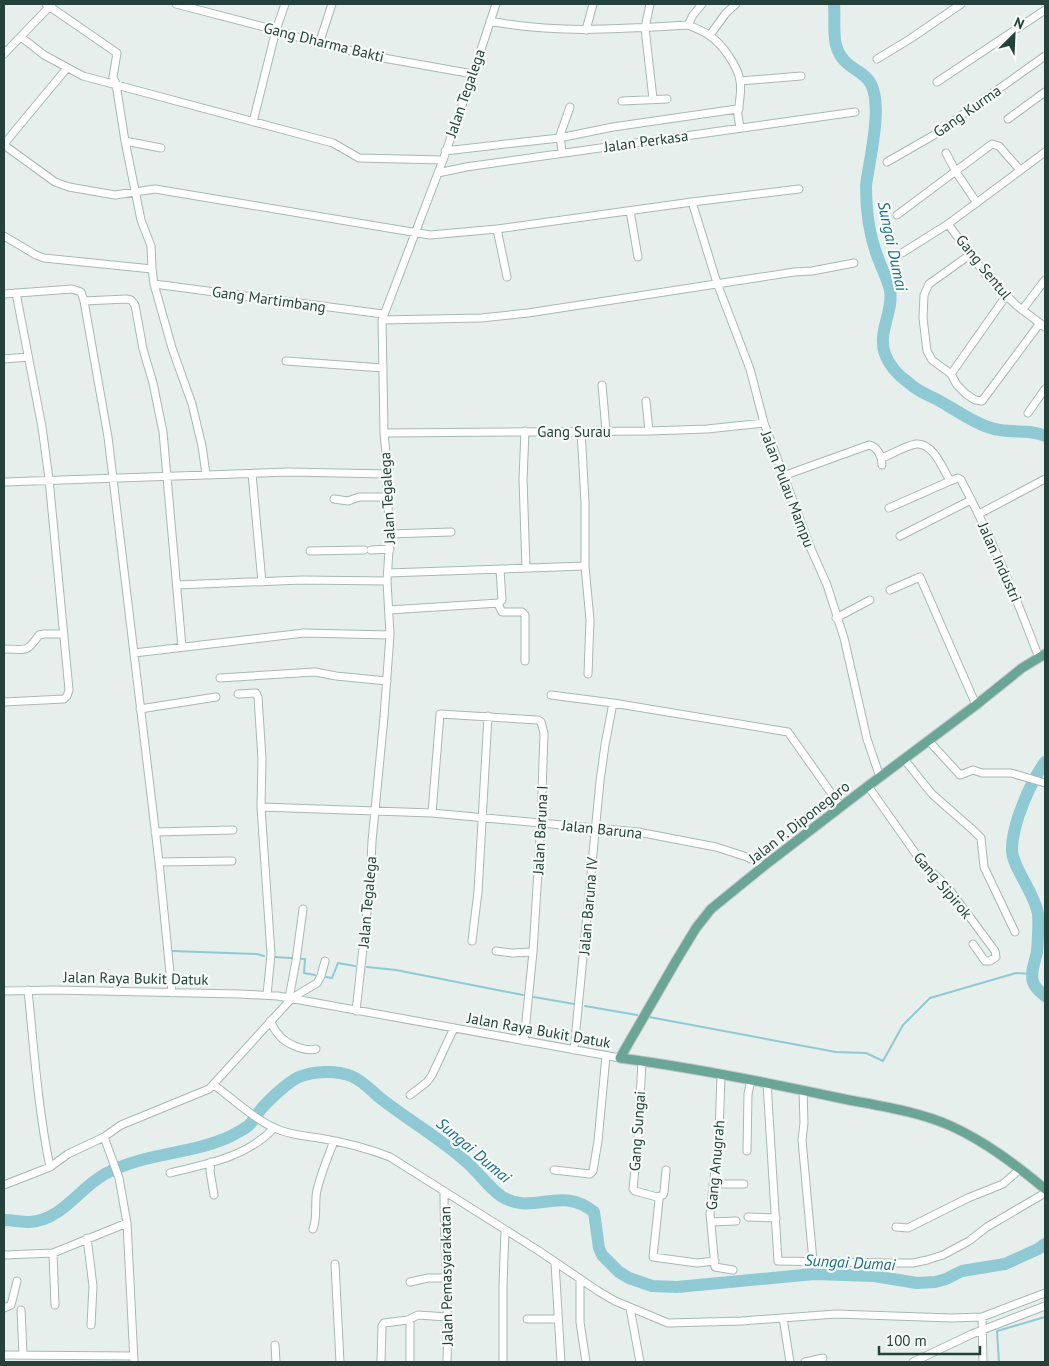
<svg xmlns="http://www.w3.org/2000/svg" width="1049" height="1366" font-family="'PT Sans',sans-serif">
  <rect width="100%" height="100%" fill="#e6efeb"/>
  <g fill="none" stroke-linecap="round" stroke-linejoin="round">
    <path stroke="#8ec9d4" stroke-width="2" d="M 172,951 L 257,954 L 264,956
      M 275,957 L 305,959 L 304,973 L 315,975
      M 367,967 L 396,970 L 523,995
      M 326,977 L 332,978 L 338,963 L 355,966
      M 534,997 L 574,1004
      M 585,1006 L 637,1015
      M 649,1017 L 836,1052 L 866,1053 L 883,1061 L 903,1025 L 930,998 L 1016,973 L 1032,974
      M 999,1362 L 997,1331 L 1045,1317"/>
    <path stroke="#8ec9d4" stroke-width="12" d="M 834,4 C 836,25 829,49 848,64 C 856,71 866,74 871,84 C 883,108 869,160 866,186 C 866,210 869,235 878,258 C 882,269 887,278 890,290 C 894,311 877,332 885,354 C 889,365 899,376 909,383 C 917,391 928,395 938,400 C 956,410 981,428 1000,430 C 1015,433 1031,429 1045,436
      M 1045,762 C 1030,783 1012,824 1012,850 C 1012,867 1035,893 1038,914 C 1039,926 1038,939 1037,952 C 1035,962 1030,972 1033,982 C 1035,988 1040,992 1045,996
      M 4,1220 C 12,1220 21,1222 30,1222 C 62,1220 79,1188 105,1174 C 145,1152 191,1155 231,1136 C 236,1133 243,1130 248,1126 C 253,1122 257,1114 262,1108 C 269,1100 289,1081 299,1077 C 314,1071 336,1070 351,1076 C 364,1081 373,1093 384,1101 C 410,1121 438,1137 463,1159 C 477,1170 487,1186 501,1196 C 533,1217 560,1184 594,1212 L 599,1248 L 602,1255 L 619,1272 L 629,1278 L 652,1286 L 677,1287 L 814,1274 L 874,1276 L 917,1283 L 935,1282 L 946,1279 L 962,1271 L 1005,1264 L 1038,1249 L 1045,1244"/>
    <defs>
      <path id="minor" d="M 46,4 L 117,53 L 113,77 L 116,84 L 125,141 L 141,220 L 151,246 L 152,269 L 154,284 L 172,348 L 192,404 L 202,446 L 206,474
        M 176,4 L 276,30 L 319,44 L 389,59 L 473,74
        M 650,4 L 645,28 L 653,99
        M 490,21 C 555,34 622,29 688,25 C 695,28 704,31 710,36 C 722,44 738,66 740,81 C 742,90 739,100 739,109 L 737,109 L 740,128
        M 688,25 L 693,15 L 702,4
        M 586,30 L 593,4
        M 710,35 L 726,13 L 736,4
        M 21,37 L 44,55 L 83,76 L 333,143 L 359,158 L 443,160
        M 319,44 L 332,4
        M 4,54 L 52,4
        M 877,59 L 910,39 L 961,4
        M 740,81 L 801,76
        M 937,82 L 1045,10
        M 622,101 L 667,99
        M 1008,119 L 1045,92
        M 253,122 L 276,30 L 285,4
        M 125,141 L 161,148
        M 4,144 L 67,68
        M 4,145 L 55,182 L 69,187 L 115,195 L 155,189 L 430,235 L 497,229 L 692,202 L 799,189
        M 445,151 L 559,138 L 613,127 L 737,109
        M 1045,152 L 948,224 L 986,275 L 1016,305 L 1045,327
        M 562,153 L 561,143 L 559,138 L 570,107
        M 946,153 L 956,172 L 977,203
        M 887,162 L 934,135 L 1045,56
        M 438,173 L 466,167 L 855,112
        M 692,202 L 717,283 L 750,369 L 764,423 L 811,549 L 827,585 L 844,638 L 867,739 L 880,777
        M 630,211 L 638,257
        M 897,215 L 992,144 L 999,146 L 1020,170
        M 497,229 L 507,277
        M 4,236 L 36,255 L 44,258 L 152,269
        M 902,253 L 948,224
        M 971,254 L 929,284 L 924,295 L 923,318 L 927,351 L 932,360 L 951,374 L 957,385 L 966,394 L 975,400 L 982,401 L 1040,323
        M 154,284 L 383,314
        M 4,294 L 72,289 L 81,292 L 84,301 L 108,437 L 159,862 L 172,993
        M 84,301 L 126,299 L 131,300 L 135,305 L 143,349 L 153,383 L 163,432 L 182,647
        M 1022,310 L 1045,280
        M 382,320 L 481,318 L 528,313 L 794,272 L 812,271 L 854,263
        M 4,359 L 28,357
        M 286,361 L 383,368
        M 951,374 L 1006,296
        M 602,385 L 606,430
        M 646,401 L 649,431
        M 1028,413 L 1045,389
        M 581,430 L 585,502 L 585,566 L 590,620 L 588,674
        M 525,431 L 523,479 L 526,568
        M 384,433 L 649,431 L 707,429 L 764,423
        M 882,458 C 892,454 905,446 916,444 C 933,442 943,469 950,481
        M 252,474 L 262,582
        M 783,476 L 869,445 C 878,447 882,457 882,465
        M 4,482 L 289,472 L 387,474
        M 334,499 L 348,501 L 359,497 L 387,497
        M 889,508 L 950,481 L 958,478 L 961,480 C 991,536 1016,597 1039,658
        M 979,514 L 1045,479
        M 390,534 L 451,532
        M 900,536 L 971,500
        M 371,550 L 390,549
        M 310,551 L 364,550
        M 388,573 L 585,566
        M 177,585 L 302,580 L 387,581
        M 890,590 L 920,577 L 976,705
        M 498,604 L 502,612 L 522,612 L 525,615 L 525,661
        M 389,610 L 499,603 L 502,600 L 500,570
        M 836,618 L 870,600
        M 4,649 C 25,649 26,654 39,635 L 44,634 L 64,634
        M 134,653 L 304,633 L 390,635
        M 220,678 L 315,672 L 336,676 L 387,681
        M 238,694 L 256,693 L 258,697 L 262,759 L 261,807 L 271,954 L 267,995
        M 551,695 L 613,703 L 788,732 L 841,807
        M 4,702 L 64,699 L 67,696 L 69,690 L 49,479 L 42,427 L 16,293
        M 140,709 L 216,697
        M 928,740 L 960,775 L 973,770 L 982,773 L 1011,773 L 1045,783
        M 904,759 L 932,794 L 973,830 L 981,838 L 984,867 L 1015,932
        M 868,786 L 923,864 L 946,885 L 995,951 L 996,957 L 990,961 L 985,961 L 973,944
        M 261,807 L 432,813 L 638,832 L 716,847 L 747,857 L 764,866
        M 432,813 L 440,714 L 538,720 L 541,722 L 544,733 L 541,822 L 533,952 L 524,1041
        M 155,832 L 233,830
        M 159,862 L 232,861
        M 472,941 L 478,892 L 488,716
        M 496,951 L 512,953 L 533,952
        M 28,990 C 34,1050 38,1109 50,1167
        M 4,991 L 54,990 L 239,994 L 278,996 L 620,1058
        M 289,998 L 296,961 L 303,909
        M 356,1011 L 370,885 L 372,841 L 384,717 L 390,635 L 387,581 L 390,534 L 387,493 L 387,464 L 384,433 L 382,320 L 443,160 L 473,74 L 496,4
        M 270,1021 C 273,1026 275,1031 279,1035 C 286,1044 305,1052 316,1049
        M 574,1050 L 600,781 L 605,745 L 613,703
        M 642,1061 L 638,1139 L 633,1189 L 635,1191 L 657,1197 L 659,1200 L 653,1257 L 697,1263 L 715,1261
        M 721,1075 L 719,1135 L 710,1214 L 715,1267 L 733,1270
        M 767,1083 L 778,1261 L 888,1263 L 913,1263 L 927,1260 L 943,1255 L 969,1241 L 987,1227 L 1045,1193
        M 214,1085 C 233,1099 255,1120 277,1129 C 290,1135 305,1136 319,1138 C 343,1142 367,1148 390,1157 L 539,1251 L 598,1291 L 615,1301 L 668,1323 L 742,1321 L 836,1314 L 951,1318 L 982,1317 L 1045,1293
        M 803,1090 L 804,1123 L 802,1140 L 813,1261
        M 410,1095 L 427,1082 L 432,1075 L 454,1028
        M 104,1137 L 119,1178 L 127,1223 L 134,1362
        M 747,1151 L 748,1094 L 751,1080
        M 211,1162 L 210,1171 L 214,1195
        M 554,1170 L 590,1174 L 593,1171 L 598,1141 L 606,1056
        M 170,1173 C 207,1164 247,1157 274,1128
        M 713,1184 L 744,1184
        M 4,1185 L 50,1167 L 68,1154 L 104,1137 L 121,1125 L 209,1089 L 292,998 L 317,983 L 321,976 L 325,961
        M 444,1191 C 444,1248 449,1305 447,1362
        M 657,1197 L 663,1195 L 664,1192 L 666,1170
        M 748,1217 L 776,1218
        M 712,1222 L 736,1221
        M 896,1227 L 908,1228 L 968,1198 L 1003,1184 L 1020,1169
        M 313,1229 C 318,1216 314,1203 317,1190 C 321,1173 328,1157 334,1141
        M 87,1238 L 93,1286 L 91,1325
        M 53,1253 L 55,1305
        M 4,1255 L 53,1253 L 127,1223
        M 555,1263 L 561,1362
        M 335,1264 L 340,1362
        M 580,1280 L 580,1322 L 586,1362
        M 410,1282 L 428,1278 L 445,1278
        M 4,1308 L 11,1305 L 17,1281
        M 630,1308 L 640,1362
        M 21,1310 L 23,1355
        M 982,1317 L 983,1362
        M 783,1318 L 790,1362
        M 410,1319 L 410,1362
        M 527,1319 L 558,1319
        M 275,1345 L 276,1362
        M 4,1355 L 133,1356
        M 381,1362 L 382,1326 L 384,1323 L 408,1320 L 418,1315 L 447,1317
        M 503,1362 L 503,1285 L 505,1230
        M 805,1362 L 823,1358
        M 913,1362 L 972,1334 L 1045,1306"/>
      <path id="major" d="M 1045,654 L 1022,668 L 976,705 L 868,786 L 764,866 L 711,909 L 696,928 L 676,961 L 620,1058 C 695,1068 770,1083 844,1099 C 880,1106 917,1111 951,1126 C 986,1142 1016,1165 1045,1189"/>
    </defs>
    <use href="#minor" stroke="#a8b8b2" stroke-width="9"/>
    <use href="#major" stroke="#c2cac8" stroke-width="11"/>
    <use href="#minor" stroke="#fff" stroke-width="7"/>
    <use href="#major" stroke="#6aa596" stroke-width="9"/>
  </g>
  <g text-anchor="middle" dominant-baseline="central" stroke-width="4.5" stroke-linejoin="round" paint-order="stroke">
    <g font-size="15" fill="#24423a" stroke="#f7fbf9">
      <text transform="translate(324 42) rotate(14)">Gang Dharma Bakti</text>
      <text transform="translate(465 93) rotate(-71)">Jalan Tegalega</text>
      <text transform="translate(967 111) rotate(-35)">Gang Kurma</text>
      <text transform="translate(646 141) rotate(-8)">Jalan Perkasa</text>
      <text transform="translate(984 267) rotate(51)">Gang Sentul</text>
      <text transform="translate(269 299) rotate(8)">Gang Martimbang</text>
      <text x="574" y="431">Gang Surau</text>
      <text transform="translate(788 489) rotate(69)">Jalan Pulau Mampu</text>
      <text transform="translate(387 498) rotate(-93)">Jalan Tegalega</text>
      <text transform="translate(1000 562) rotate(66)">Jalan Industri</text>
      <text transform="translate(799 822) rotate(-38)">Jalan P. Diponegoro</text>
      <text transform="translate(602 829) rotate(6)">Jalan Baruna</text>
      <text transform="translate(540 830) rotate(-87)">Jalan Baruna I</text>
      <text transform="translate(943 885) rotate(50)">Gang Sipirok</text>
      <text transform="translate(367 902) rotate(-85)">Jalan Tegalega</text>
      <text transform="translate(588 906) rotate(-85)">Jalan Baruna IV</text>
      <text transform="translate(136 978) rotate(1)">Jalan Raya Bukit Datuk</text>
      <text transform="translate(539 1030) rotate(10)">Jalan Raya Bukit Datuk</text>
      <text transform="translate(637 1131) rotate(-86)">Gang Sungai</text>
      <text transform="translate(715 1165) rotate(-85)">Gang Anugrah</text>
      <text transform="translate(446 1276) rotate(-91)">Jalan Pemasyarakatan</text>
    </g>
    <g font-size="16" font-style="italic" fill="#1c6f80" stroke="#f7fbf9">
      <text transform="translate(893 246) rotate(78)">Sungai Dumai</text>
      <text transform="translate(474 1150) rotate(40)">Sungai Dumai</text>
      <text transform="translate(850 1262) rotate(3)">Sungai Dumai</text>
    </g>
  </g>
  <rect width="1049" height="1366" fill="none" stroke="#24423a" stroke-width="10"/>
  <g transform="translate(1014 35) rotate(24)" stroke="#f7fbf9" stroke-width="4" paint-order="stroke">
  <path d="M0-4L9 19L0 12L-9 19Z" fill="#24423a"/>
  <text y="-8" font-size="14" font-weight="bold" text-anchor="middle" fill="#24423a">N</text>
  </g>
  <path d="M879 1346v8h101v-8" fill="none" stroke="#24423a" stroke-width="2.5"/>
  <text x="886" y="1346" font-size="15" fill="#24423a" stroke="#f7fbf9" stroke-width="4" paint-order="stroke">100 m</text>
</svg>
